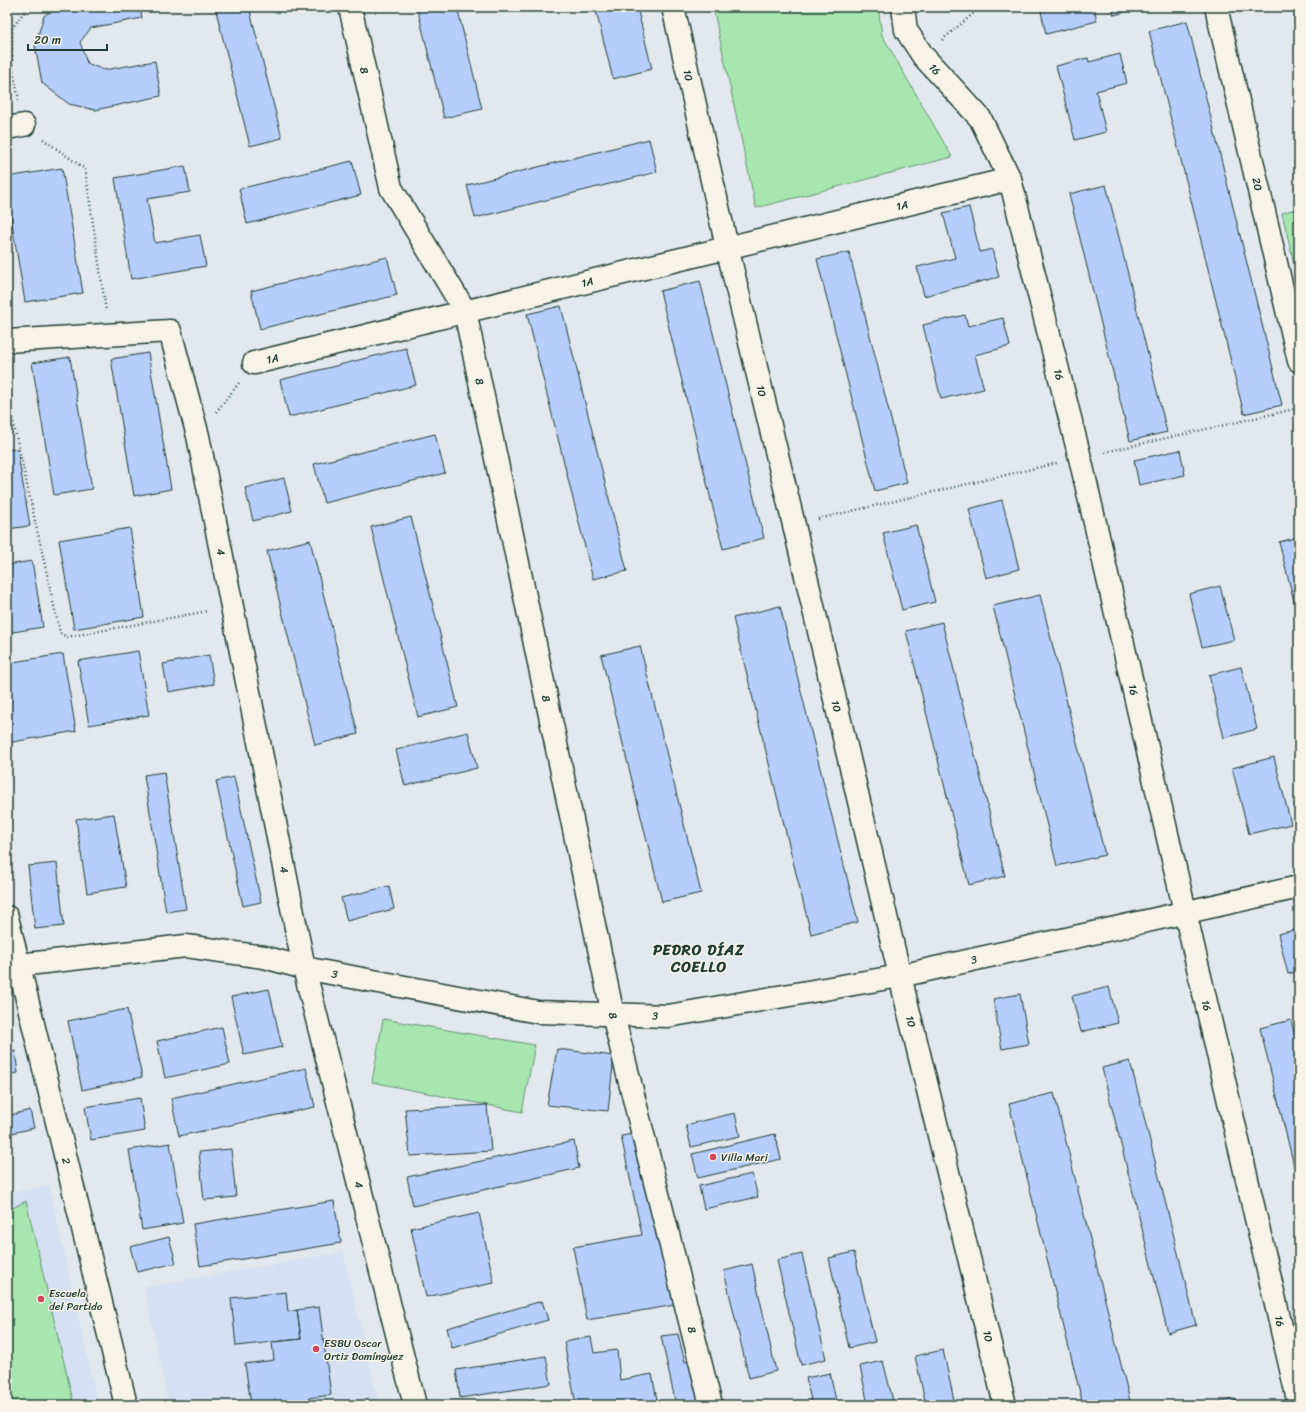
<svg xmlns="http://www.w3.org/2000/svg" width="1306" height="1412" font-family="Sriracha,sans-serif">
  <rect width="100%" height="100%" fill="#e3e8ee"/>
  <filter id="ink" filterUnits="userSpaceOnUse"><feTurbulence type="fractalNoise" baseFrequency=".025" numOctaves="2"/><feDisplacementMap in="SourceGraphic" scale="8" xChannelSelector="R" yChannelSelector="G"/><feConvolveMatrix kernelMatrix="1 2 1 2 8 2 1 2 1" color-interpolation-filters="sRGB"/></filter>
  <g filter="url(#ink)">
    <path fill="#d5e0f2" d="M 49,1185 L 98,1405 L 7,1405 L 7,1194 Z
      M 343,1252 L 379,1405 L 169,1405 L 144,1287 Z"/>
    <path fill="#a7e6af" stroke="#639272" d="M 713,7 L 878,7 L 882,35 L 952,157 L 756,208 Z
      M 1299,208 L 1299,285 L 1282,213 Z
      M 383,1019 L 535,1045 L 522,1112 L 372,1082 Z
      M 26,1201 L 74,1405 L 7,1405 L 7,1211 Z"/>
    <path fill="#b5cefc" stroke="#1f3d34" d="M 56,7 L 140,7 L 142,18 L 91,28 L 80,42 L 87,63 L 104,70 L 155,61 L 161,96 L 95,110 L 69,104 L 42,83 L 35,45 L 44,16 Z
      M 215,7 L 249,7 L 282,138 L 250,146 Z
      M 417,7 L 457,7 L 482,109 L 444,118 Z
      M 595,7 L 637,7 L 652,69 L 613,79 Z
      M 1040,7 L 1094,7 L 1097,21 L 1046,34 Z
      M 1112,7 L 1144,7 L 1114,15 Z
      M 1187,21 L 1282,405 L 1244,414 L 1149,31 Z
      M 1120,54 L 1127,83 L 1096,91 L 1106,132 L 1075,140 L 1056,66 L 1088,58 L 1089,62 Z
      M 649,139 L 657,172 L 475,218 L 467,185 Z
      M 352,161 L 361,195 L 247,224 L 239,189 Z
      M 185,166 L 190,192 L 147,199 L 155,243 L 200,235 L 206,266 L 131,279 L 115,178 Z
      M 62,168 L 83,293 L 25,302 L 7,194 L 7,177 Z
      M 1106,185 L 1167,432 L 1130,441 L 1069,194 Z
      M 969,207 L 980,252 L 992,249 L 999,277 L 924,296 L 917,267 L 955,258 L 943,213 Z
      M 849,252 L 907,483 L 875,491 L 817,259 Z
      M 387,257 L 397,295 L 260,329 L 251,291 Z
      M 700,281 L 764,538 L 723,549 L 660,291 Z
      M 561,306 L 627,571 L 593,579 L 527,314 Z
      M 965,315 L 968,326 L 1003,318 L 1010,346 L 975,355 L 984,389 L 941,399 L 923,325 Z
      M 406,348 L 416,385 L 289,417 L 280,380 Z
      M 148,353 L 171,489 L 134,496 L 111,359 Z
      M 70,357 L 92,489 L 54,495 L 32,363 Z
      M 435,434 L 445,473 L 324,503 L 314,464 Z
      M 17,449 L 30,526 L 7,529 L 7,450 Z
      M 1180,450 L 1185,475 L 1139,485 L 1134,460 Z
      M 284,478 L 292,511 L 253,521 L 245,488 Z
      M 1002,500 L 1019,569 L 986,578 L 969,509 Z
      M 411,517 L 458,707 L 418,717 L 371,527 Z
      M 916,525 L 935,602 L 902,610 L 883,533 Z
      M 130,528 L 144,617 L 74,629 L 59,540 Z
      M 1299,537 L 1299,621 L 1279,542 Z
      M 310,540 L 358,734 L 315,745 L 267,551 Z
      M 32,561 L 43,627 L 7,633 L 7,565 Z
      M 1220,586 L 1234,640 L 1202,647 L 1189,594 Z
      M 1040,595 L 1105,855 L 1057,866 L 993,606 Z
      M 780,606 L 858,922 L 811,934 L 733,618 Z
      M 942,622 L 1005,876 L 969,885 L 906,631 Z
      M 640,646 L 701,893 L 662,902 L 601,655 Z
      M 138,651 L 149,715 L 89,725 L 78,661 Z
      M 63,654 L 76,731 L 7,743 L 7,663 Z
      M 209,655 L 214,684 L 168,692 L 163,664 Z
      M 1241,667 L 1257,729 L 1224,738 L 1209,675 Z
      M 468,732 L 477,768 L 405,786 L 396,750 Z
      M 1274,757 L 1291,824 L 1249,834 L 1232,768 Z
      M 164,772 L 186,909 L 166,912 L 144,775 Z
      M 234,777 L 261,902 L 243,906 L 216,781 Z
      M 114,814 L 126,887 L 87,893 L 76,819 Z
      M 57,863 L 64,926 L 35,929 L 28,866 Z
      M 389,886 L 394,909 L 347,921 L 341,898 Z
      M 1299,929 L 1299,971 L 1288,974 L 1278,934 Z
      M 1109,987 L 1118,1023 L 1081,1032 L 1072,996 Z
      M 269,989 L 282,1047 L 244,1055 L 231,997 Z
      M 1020,994 L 1029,1044 L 1002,1049 L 993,999 Z
      M 127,1009 L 142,1077 L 82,1090 L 68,1021 Z
      M 1291,1020 L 1299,1053 L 1299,1186 L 1260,1028 Z
      M 222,1027 L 230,1064 L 165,1078 L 157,1041 Z
      M 557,1049 L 614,1056 L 608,1111 L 547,1105 Z
      M 15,1051 L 18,1073 L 7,1075 L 7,1052 Z
      M 1130,1061 L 1196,1325 L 1168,1333 L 1102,1068 Z
      M 306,1068 L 315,1107 L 179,1136 L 171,1098 Z
      M 1054,1093 L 1131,1405 L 1083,1405 L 1009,1104 Z
      M 140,1098 L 145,1131 L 91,1140 L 85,1107 Z
      M 487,1105 L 491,1151 L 410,1156 L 405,1109 Z
      M 30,1110 L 34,1128 L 7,1134 L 7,1116 Z
      M 735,1113 L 740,1136 L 691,1147 L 686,1125 Z
      M 639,1133 L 681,1304 L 587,1320 L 573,1247 L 642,1235 L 621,1136 Z
      M 775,1134 L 781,1159 L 698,1178 L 692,1154 Z
      M 574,1141 L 579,1168 L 413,1206 L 407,1177 Z
      M 170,1143 L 183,1223 L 142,1230 L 129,1150 Z
      M 231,1149 L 236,1197 L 204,1200 L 199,1152 Z
      M 752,1174 L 758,1197 L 704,1209 L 699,1186 Z
      M 334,1201 L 341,1243 L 200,1266 L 193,1224 Z
      M 479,1213 L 494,1283 L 426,1297 L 411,1228 Z
      M 169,1237 L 176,1263 L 137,1272 L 130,1247 Z
      M 854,1252 L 875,1342 L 849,1348 L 829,1258 Z
      M 802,1254 L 826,1359 L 801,1365 L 777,1260 Z
      M 752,1264 L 776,1371 L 749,1378 L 724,1271 Z
      M 286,1292 L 288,1312 L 297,1310 L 301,1339 L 236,1346 L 231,1298 Z
      M 542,1301 L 548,1320 L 452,1348 L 447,1328 Z
      M 319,1307 L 331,1395 L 309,1398 L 310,1405 L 251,1405 L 245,1364 L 274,1360 L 272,1342 L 301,1339 L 297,1310 Z
      M 678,1334 L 685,1362 L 694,1360 L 705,1405 L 676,1405 L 661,1336 Z
      M 591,1337 L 594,1353 L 617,1350 L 620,1380 L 652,1374 L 658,1405 L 598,1405 L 598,1404 L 576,1405 L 564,1342 Z
      M 943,1350 L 955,1405 L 926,1405 L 915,1356 Z
      M 546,1356 L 551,1384 L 460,1398 L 456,1370 Z
      M 883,1361 L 894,1405 L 868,1405 L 860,1366 Z
      M 830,1373 L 837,1405 L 812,1405 L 806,1378 Z
      M 1235,1399 L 1236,1405 L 1218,1405 L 1218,1403 Z"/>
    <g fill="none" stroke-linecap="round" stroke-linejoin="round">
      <defs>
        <g id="minor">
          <path id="s1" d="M 350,7 L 391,188 L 465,311 L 613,1015 L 711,1405"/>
          <path id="s2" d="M 673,7 L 727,247 L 794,525 L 900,976 L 1005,1405"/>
          <path id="s3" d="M 903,7 L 906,30 L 923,56 L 980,118 L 1010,179 L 1080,458 L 1299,1404"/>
          <path id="s4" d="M 1216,7 L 1299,361"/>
          <path d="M 7,128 L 24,125"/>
          <path id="s5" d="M 7,341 L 170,331 L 198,436 L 304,968 L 415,1405"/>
          <path id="s6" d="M 254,363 L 1010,179"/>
          <path id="s7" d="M 7,917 L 126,1405"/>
          <path id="s8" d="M 7,973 L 19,965 L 186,946 L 264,957 L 304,968 L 538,1012 L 668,1016 L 900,976 L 1299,887"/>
        </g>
      </defs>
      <use href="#minor" stroke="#1f3d34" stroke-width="25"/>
      <path stroke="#1f3d34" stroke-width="2.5" stroke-dasharray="1 3" stroke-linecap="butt" d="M 942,40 L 981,7
        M 19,100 L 12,66 L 12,28 L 28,7
        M 43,139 L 85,169 L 106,311
        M 7,395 L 60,633 L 67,637 L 208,611
        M 216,412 L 239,383
        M 1105,452 L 1299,408
        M 818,519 L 1057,463"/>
      <use href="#minor" stroke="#f7f3e8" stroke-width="22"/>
    </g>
  </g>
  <g fill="#d1495b" stroke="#f7f3e8" stroke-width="1.5">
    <circle cx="713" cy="1157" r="4"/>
    <circle cx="41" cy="1299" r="4"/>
    <circle cx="316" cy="1349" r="4"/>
  </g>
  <g text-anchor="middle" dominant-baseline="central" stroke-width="3" stroke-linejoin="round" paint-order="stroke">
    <g font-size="11" fill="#1f3d34" stroke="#f7f3e8">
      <text stroke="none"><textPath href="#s3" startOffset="72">16</textPath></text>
      <text stroke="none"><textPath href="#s1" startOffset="65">8</textPath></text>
      <text stroke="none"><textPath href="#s2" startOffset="70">10</textPath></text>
      <text stroke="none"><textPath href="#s4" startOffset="182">20</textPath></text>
      <text stroke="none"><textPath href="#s6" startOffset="667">1A</textPath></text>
      <text stroke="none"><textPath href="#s6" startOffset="343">1A</textPath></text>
      <text stroke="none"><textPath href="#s6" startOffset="19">1A</textPath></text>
      <text stroke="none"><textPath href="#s3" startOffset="408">16</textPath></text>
      <text stroke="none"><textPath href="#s1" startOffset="401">8</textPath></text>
      <text stroke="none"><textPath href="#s2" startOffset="394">10</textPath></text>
      <text stroke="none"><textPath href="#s5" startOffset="390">4</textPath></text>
      <text stroke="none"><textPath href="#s3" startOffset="732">16</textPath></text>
      <text stroke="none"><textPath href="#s1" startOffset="725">8</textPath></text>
      <text stroke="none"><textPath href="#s2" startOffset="718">10</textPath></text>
      <text stroke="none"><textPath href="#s5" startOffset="714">4</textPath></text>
      <text stroke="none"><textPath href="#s8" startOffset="982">3</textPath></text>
      <text stroke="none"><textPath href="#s8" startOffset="334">3</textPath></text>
      <text stroke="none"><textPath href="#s3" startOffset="1056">16</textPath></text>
      <text stroke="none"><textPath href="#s1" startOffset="1049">8</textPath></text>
      <text stroke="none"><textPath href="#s8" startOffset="658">3</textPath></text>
      <text stroke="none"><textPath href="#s2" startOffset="1042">10</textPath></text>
      <text stroke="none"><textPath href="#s7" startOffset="251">2</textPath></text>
      <text stroke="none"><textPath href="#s5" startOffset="1038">4</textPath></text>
      <text stroke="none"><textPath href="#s3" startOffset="1380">16</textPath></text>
      <text stroke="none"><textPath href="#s1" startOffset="1373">8</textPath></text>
      <text stroke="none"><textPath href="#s2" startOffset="1366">10</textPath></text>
    </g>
    <g font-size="11" fill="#1f3d34" stroke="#f7f3e8" text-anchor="start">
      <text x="721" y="1157">Villa Mari</text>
      <text x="49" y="1293">Escuela<tspan x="49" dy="13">del Partido</tspan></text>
      <text x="324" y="1343">ESBU Oscar<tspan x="324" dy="13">Ortiz Domínguez</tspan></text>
    </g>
    <g font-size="15" font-weight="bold" letter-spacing="1" fill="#1f3d34" stroke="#f7f3e8">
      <text x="699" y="950">PEDRO DÍAZ<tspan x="699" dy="17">COELLO</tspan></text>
    </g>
  </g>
  <rect width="1306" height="1412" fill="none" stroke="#f7f3e8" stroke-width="24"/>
  <rect x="12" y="12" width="1282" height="1388" fill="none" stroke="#1f3d34" stroke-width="1.5" filter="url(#ink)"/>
  <path d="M28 44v6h79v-6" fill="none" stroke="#1f3d34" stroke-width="2"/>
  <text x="34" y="44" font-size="12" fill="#1f3d34" stroke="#f7f3e8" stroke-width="3" paint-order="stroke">20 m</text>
</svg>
